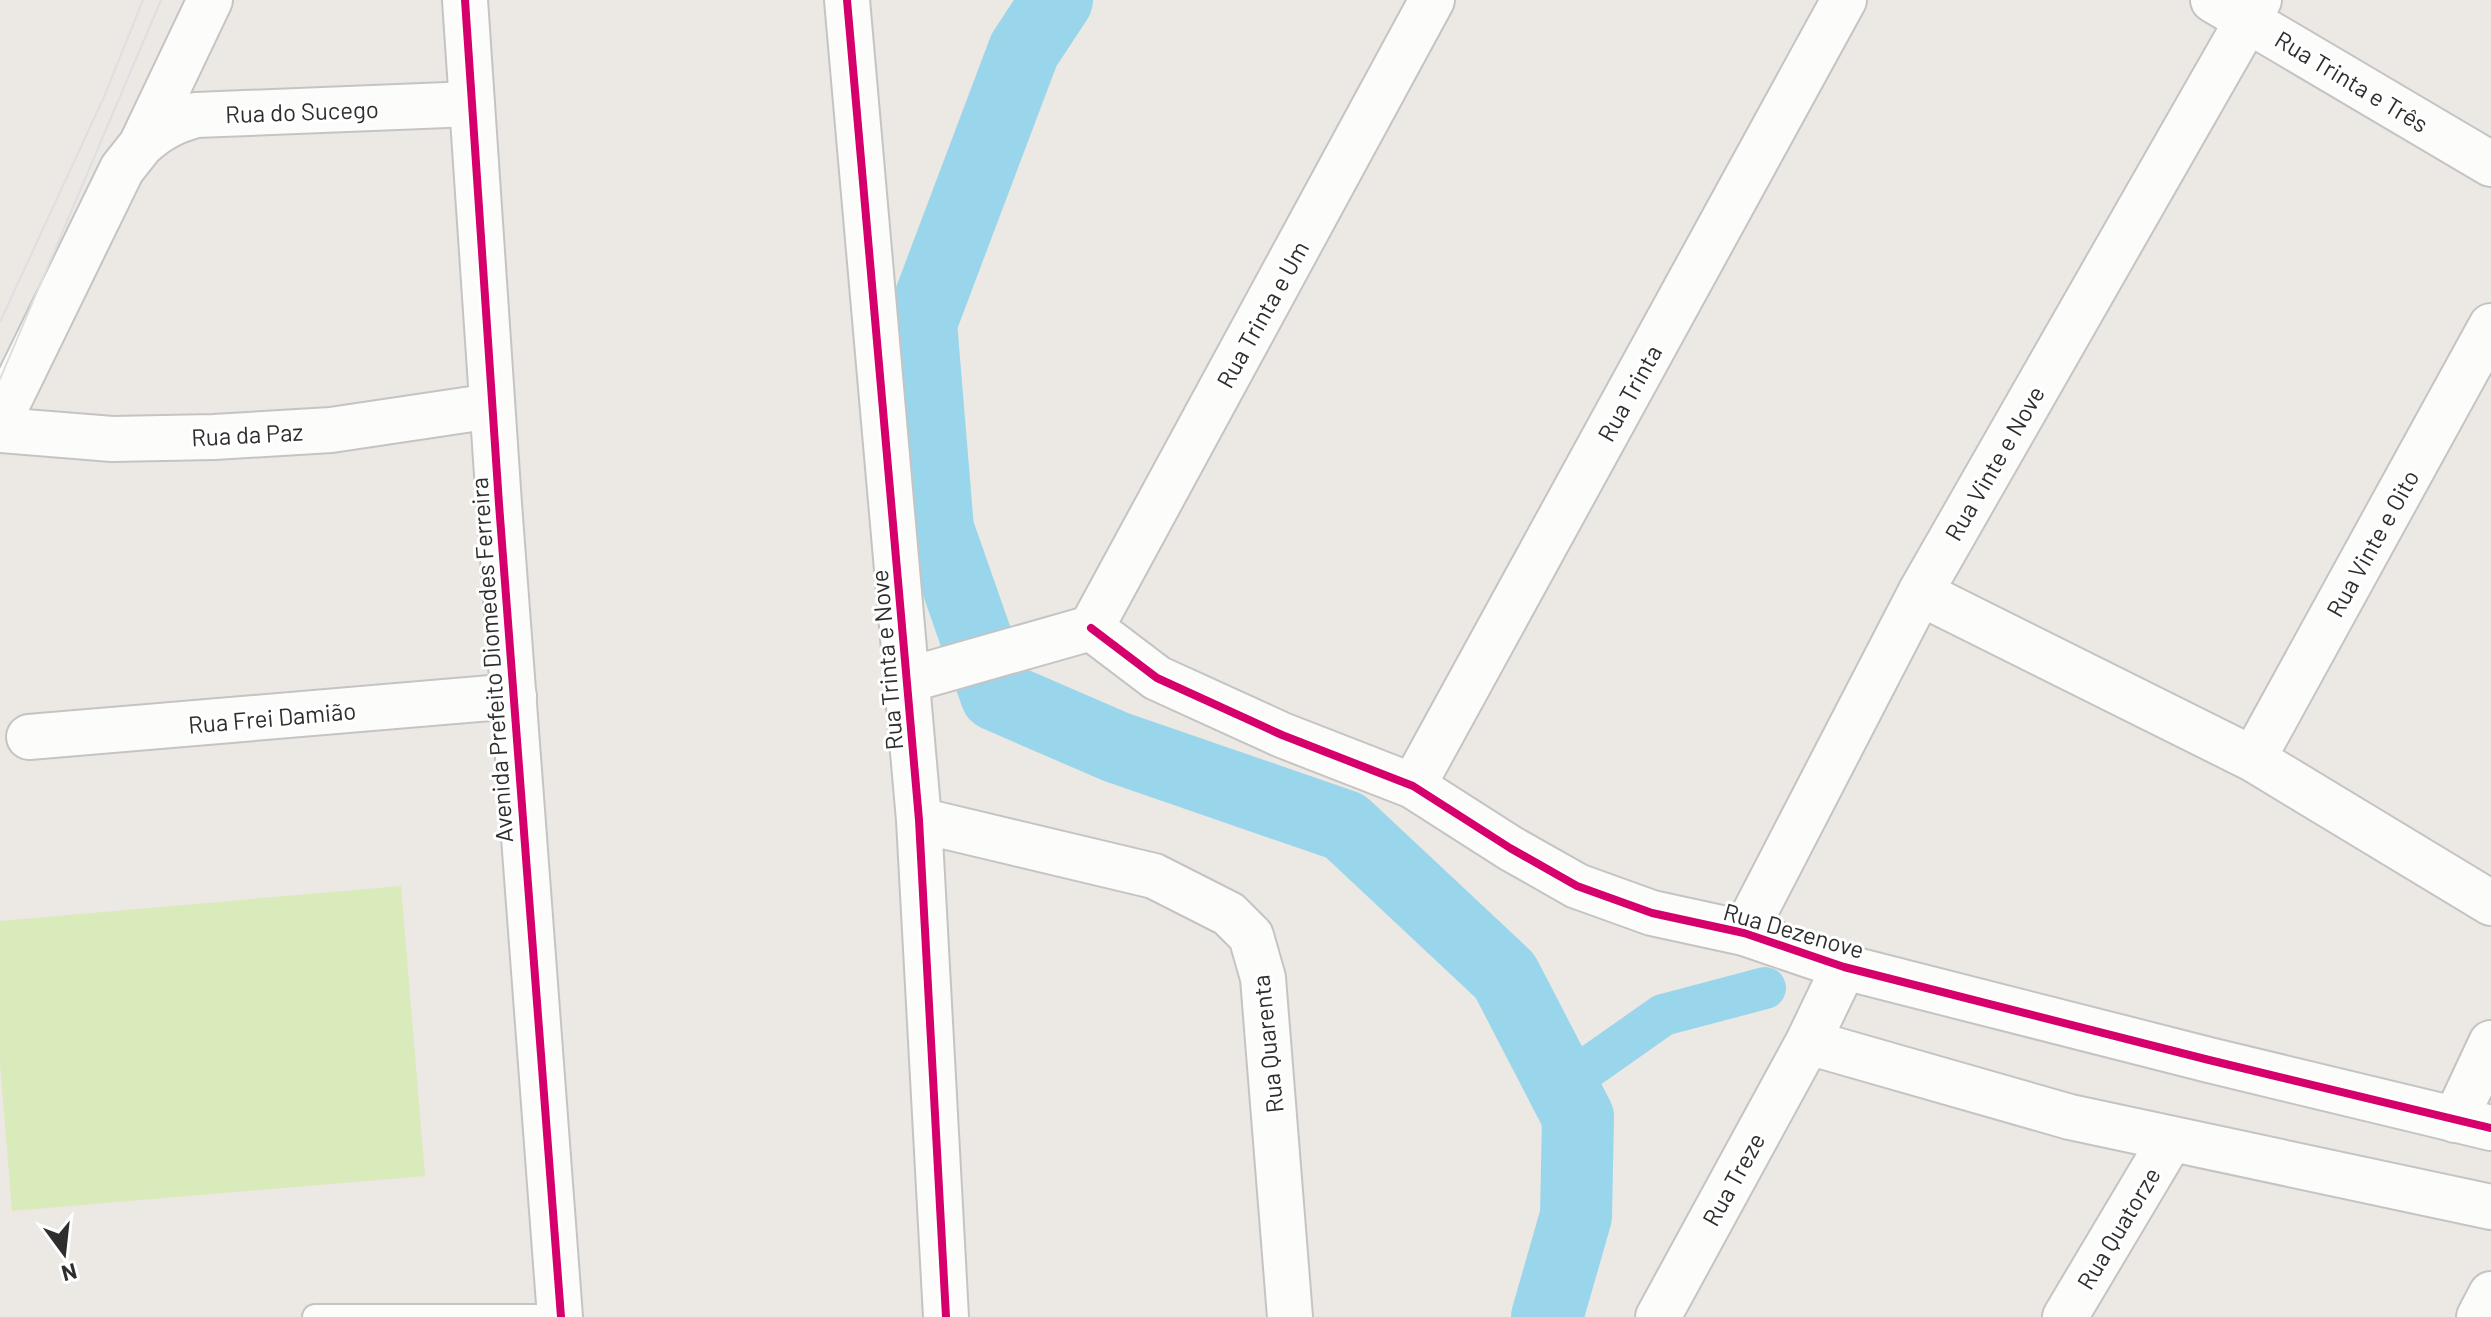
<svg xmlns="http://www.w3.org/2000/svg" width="2491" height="1317" font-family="Barlow,sans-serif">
  <rect width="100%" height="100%" fill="#ece8e4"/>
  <path fill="#d9eabb" d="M 401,886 L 425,1176 L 12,1211 L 0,1063 L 0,921 Z"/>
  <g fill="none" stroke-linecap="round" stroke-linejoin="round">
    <path stroke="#99d6ec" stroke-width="42" d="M 1562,1086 L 1663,1015 L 1765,988"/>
    <path stroke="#99d6ec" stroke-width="72" d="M 1057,0 L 1024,50 L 921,323 L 938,529 L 996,695 L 1116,747 L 1345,826 L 1505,976 L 1578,1117 L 1576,1216 L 1547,1317"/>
    <defs>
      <path id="lane" d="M 315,1317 L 560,1317"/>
      <path id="street" d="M 847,0 L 919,820 L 946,1317
        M 2213,0 L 2491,164
        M 141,145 C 158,129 174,121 196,115 L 472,104
        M 0,419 L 122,169 L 141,145 L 210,0
        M 0,430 L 112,439 L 214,437 L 331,430 L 492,406
        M 1920,593 L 2253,759 L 2491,903
        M 1091,628 L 1157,678 L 1282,735 L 1413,786 L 1510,848 L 1577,886 L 1652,913 L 1744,933 L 1844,967 L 2209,1060 L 2491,1128
        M 1091,628 L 1432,0
        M 908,680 L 1091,628
        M 29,737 L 514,696
        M 2253,759 L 2491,326
        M 1413,786 L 1844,0
        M 919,820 L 1154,876 L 1229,914 L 1251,936 L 1263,978 L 1290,1317
        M 1744,933 L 1920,593 L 2259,0
        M 1844,967 L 1808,1042 L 2070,1117 L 2491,1207
        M 2455,1120 L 2491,1043
        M 1658,1317 L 1808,1042
        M 2065,1317 L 2171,1139
        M 2479,1317 L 2491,1294"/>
      <path id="secondary" d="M 465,0 L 499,504 L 560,1317"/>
    </defs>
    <use href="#lane" stroke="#c5c4c5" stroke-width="28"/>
    <use href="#street" stroke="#c5c4c5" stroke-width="48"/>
    <use href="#secondary" stroke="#c5c4c5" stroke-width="48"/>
    <use href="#lane" stroke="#fcfcfb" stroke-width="24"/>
    <use href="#street" stroke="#fcfcfb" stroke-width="44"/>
    <use href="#secondary" stroke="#fcfcfb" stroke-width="44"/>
    <path stroke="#dfdfe1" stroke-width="2" d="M 0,322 L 104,97 L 143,0
      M 0,379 L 161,0"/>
    <defs>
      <path id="cycleway" d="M 465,0 L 499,504 L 561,1317
        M 847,0 L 919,820 L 946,1317
        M 1091,628 L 1157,678 L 1282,735 L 1413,786 L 1510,848 L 1577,886 L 1652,913 L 1744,933 L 1844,967 L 2209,1060 L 2491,1128"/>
    </defs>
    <use href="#cycleway" stroke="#fff" stroke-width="13"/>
    <use href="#cycleway" stroke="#d6006c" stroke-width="8"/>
  </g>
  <g text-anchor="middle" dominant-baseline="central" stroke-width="6" stroke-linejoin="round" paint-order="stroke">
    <g font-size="24" fill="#2e2e2e" stroke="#fff">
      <text transform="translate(2352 81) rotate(31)">Rua Trinta e Três</text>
      <text transform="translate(302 111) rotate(-2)">Rua do Sucego</text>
      <text transform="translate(1262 314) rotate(-61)">Rua Trinta e Um</text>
      <text transform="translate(1629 393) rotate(-61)">Rua Trinta</text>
      <text transform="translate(247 434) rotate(-3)">Rua da Paz</text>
      <text transform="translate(1994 463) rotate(-60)">Rua Vinte e Nove</text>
      <text transform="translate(2372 543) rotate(-61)">Rua Vinte e Oito</text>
      <text transform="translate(491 660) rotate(-94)">Avenida Prefeito Diomedes Ferreira</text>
      <text transform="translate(886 660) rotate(-95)">Rua Trinta e Nove</text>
      <text transform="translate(272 717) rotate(-5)">Rua Frei Damião</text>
      <text transform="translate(1794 930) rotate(16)">Rua Dezenove</text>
      <text transform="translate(1267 1044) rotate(-96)">Rua Quarenta</text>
      <text transform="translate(1733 1179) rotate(-61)">Rua Treze</text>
      <text transform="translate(2118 1228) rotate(-59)">Rua Quatorze</text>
    </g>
  </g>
  <g transform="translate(64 1253) rotate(165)" stroke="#ffffff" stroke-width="6" paint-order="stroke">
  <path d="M0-6L14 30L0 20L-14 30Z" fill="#2e2e2e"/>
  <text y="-12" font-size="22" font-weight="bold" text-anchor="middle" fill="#2e2e2e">N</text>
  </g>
</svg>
